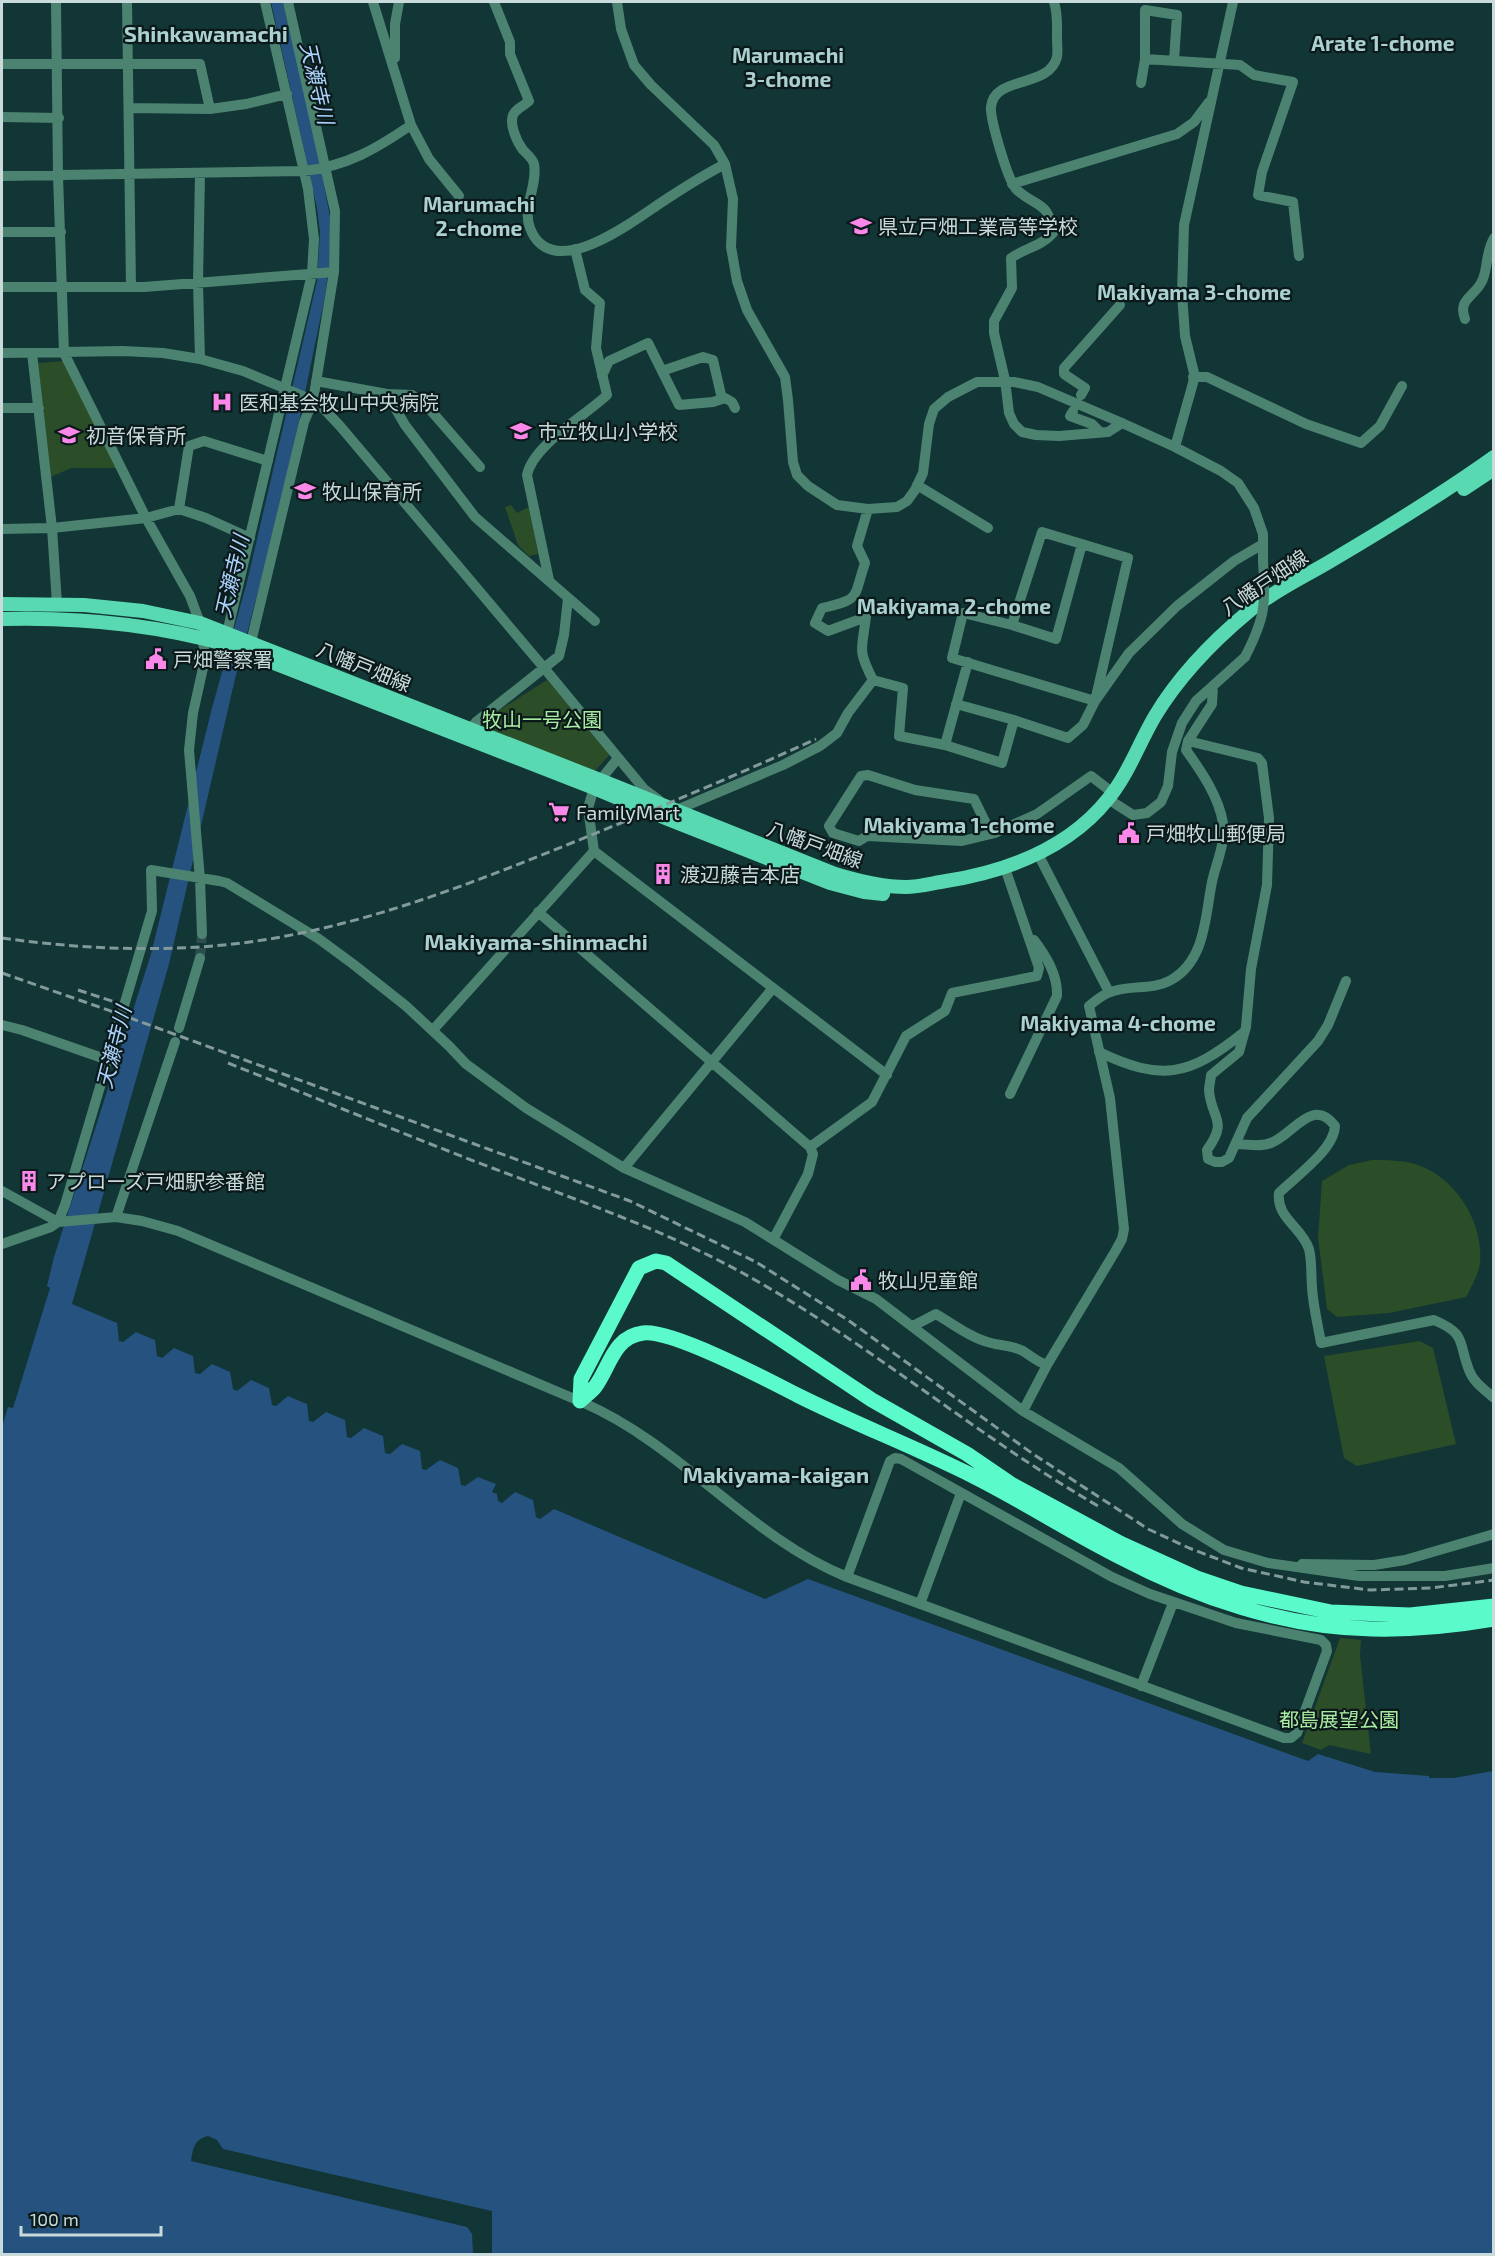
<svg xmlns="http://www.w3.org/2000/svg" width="1495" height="2256" font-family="'Exo 2','Noto Sans JP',sans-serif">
  <rect width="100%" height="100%" fill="#123535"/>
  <path fill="#2b4d28" d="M 65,361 L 117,468 L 71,468 L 51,477 L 38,363 Z
    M 511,505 L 517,513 L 529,507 L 538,554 L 529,556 L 518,545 L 505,507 Z
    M 1273,571 L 1275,582 L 1253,595 L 1251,580 Z
    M 547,680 L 611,753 L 594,772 L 479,727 L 490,716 Z
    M 1372,1160 C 1387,1160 1403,1160 1418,1165 C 1456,1178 1484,1223 1480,1263 C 1478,1275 1472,1286 1466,1297 L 1389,1313 L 1337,1317 L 1327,1309 L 1318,1238 L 1322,1181 L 1349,1165 Z
    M 1420,1341 L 1433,1348 L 1456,1444 L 1357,1466 L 1344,1458 L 1324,1356 Z
    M 1340,1638 L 1361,1640 L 1360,1655 L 1371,1754 L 1329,1745 L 1321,1750 L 1302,1743 Z"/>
  <path fill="#25527f" d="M 271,2 L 283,2 L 315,136 L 331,223 L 329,267 L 325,296 L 300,417 L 263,573 L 235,679 L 169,964 L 72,1304 L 117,1323 L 119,1341 L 123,1342 L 136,1332 L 155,1340 L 157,1356 L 162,1358 L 174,1348 L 193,1356 L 195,1373 L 200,1374 L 212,1364 L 230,1372 L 233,1389 L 237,1391 L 251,1380 L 269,1388 L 272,1405 L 276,1406 L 288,1396 L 307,1404 L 309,1421 L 313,1422 L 326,1412 L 345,1420 L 347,1437 L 351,1438 L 364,1428 L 383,1436 L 385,1453 L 390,1454 L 402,1444 L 420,1451 L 422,1469 L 426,1470 L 440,1460 L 458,1468 L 461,1485 L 465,1486 L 478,1477 L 496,1484 L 492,1492 L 497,1494 L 498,1501 L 502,1503 L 515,1492 L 533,1500 L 536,1517 L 540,1519 L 554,1509 L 765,1599 L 808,1579 L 1308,1761 L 1318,1754 L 1375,1772 L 1429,1776 L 1429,1778 L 1454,1778 L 1493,1771 L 1493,2254 L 492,2254 L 492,2211 L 223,2149 L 217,2140 L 208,2136 C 194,2139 193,2149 191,2161 L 467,2227 L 472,2234 L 473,2254 L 2,2254 L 2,1427 L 8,1407 L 13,1408 L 50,1288 L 47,1286 L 54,1257 L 151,954 L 212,708 L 247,582 L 317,281 L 320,232 L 317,208 Z"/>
  <path fill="#123535" d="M 208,2137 L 217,2141 L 223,2150 L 491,2214 L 491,2254 L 489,2254 L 489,2214 L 223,2152 L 215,2142 L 208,2139 L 201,2141 L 196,2147 L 194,2159 L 468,2225 L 475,2233 L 476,2254 L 474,2254 L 474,2232 L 468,2226 L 192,2160 L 197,2143 Z"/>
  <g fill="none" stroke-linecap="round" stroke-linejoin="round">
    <path stroke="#2d4e4e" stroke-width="10" stroke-dasharray="10 5" stroke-linecap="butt" d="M 200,958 L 202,934"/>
    <path stroke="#4b8370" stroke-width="10" d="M 56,2 L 58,175 L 64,353 L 146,518 L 190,596 L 200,623 L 204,648 L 205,659 L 193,713 L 189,750 L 200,879 L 202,934
      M 127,2 L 131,287
      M 373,2 L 411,125 L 429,159 L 459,196
      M 494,2 L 510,42 L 510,54 L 529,101 C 525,105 518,108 515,112 C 507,121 517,142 523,150 C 527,154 533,159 534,164 C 538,185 522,208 530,228 C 551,284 631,223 659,204 C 680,190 702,176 725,164
      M 617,2 L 621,29 L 634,65 L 651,85 L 714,145 L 725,164 L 733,199 L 731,247 L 737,281 L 747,310 L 785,377 L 788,400 L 793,462 L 797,475 L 808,486 L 837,505 L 868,509 L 897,507 L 907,501 L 915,490 L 923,473 L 929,424 L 934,409 L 948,397 L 977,382 L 1014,382 L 1038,387 L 1122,423 L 1175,447 L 1221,471 L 1238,483 L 1254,508 L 1263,534 L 1263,562
      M 1054,2 C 1058,14 1057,25 1057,38 C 1057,44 1058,51 1057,57 C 1049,89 994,75 991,107 C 990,119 1008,182 1017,190 C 1037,208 1049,201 1053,233 C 1042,246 1025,248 1011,258 L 1012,288 L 994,321 L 994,333 L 1005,380 L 1009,413 L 1014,424 L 1022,432 L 1036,435 L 1059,436 L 1108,432 L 1122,423
      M 395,58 L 395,24 L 399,2
      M 1145,59 L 1145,10 L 1177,15 L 1174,61
      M 2,64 L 200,64 L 210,109 L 129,108
      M 1141,83 L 1145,59 L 1240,65 L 1254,75 L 1293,82 L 1262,172 L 1258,195 L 1293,202 L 1299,256
      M 210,109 L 246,104 L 287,94
      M 2,117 L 59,118
      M 2,176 L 304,171 C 347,166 376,149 411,125
      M 1012,184 L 1177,134 L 1194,122 L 1209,102
      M 2,232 L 61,232
      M 2,287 L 144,287 L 334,272
      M 1465,319 C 1457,298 1476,297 1483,279 C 1488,266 1486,251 1494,238
      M 2,353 L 123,351 L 163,353 L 200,359 L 243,371 L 308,398 L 323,408 L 340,426 L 545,669 L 644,789 L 659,800
      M 32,353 L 52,528 L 146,518 L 179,509 L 206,518 L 250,538
      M 200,359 L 198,283 L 200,173
      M 662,371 L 703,357 L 713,360 L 722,399
      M 602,376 L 609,361 L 648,343 L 679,405 L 713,402 L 725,398 L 732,402 L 735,408
      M 1193,377 L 1207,377 L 1306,424 L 1361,443 L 1380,426 L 1402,386
      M 316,381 L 387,394 L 412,395 L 426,405 L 480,467
      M 387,394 L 405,425 L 475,517 L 595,621
      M 1081,395 L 1085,388 L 1064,374 L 1064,368 L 1120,305
      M 2,408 L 39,408
      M 1073,411 L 1070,416 L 1092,424 L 1100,432
      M 1175,447 L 1193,383 L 1194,373 L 1185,336 L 1182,293 L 1184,225 L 1233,2
      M 917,485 L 988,528
      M 179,509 L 189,446 L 204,441 L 268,461
      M 868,509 L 857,546 L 865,563 C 853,599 861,599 822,608 L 815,623 L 828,631 L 866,617 C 862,650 857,649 873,680 L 903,688 L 899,736 L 945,745 L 968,662
      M 2,529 L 52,528 L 57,604
      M 1042,532 L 1128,558 L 1095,701 L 952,658 L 963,613 L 1012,625 Z
      M 549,580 L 527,475 C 533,445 585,416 607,395 L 596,348 L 600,303 L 585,290 L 575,249
      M 1012,625 L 1056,639 L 1082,544
      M 227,633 L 312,274 L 314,239 L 308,189 L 265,2
      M 251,642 L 304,422 L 313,401 L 334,272 L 335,211 L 288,2
      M 1014,720 L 1068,738 L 1083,725 L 1095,701 L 1129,653 L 1177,606 L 1234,561 L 1263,544
      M 470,729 L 476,722 L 559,656 L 564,635 L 568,598
      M 1188,741 L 1258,758 L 1262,763 L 1269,818 L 1267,885 L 1251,969 L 1246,1027 L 1239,1052 L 1211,1075 C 1211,1079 1209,1085 1209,1090 C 1211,1119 1229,1120 1207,1150 L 1208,1159 L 1215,1162 L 1222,1162 L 1229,1158 L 1247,1118 L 1318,1041 L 1328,1025 L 1346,981
      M 945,745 L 1002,763 L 1014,720 L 956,704
      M 1108,799 L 1133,815 L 1147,813 L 1161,802 L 1168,786 L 1172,752 L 1182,723 L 1196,701 L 1245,657
      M 672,809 L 674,811 L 783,765 L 820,746 L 837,733 L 848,713 L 873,680
      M 991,834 L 974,799 L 915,790 L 868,775 L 861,776 L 829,826 L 833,833 L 859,841 L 867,836 L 962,841 L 991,834 L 995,833 L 1037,814 L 1091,776 L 1113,793
      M 594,851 L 887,1075
      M 1038,854 L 1109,992
      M 538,912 L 810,1147 L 813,1154 L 808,1174 L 774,1238
      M 2,1025 L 22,1030 L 108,1060
      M 179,1028 L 200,958
      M 433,1030 L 594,851 L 588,808 L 594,788 L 618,758
      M 1099,1052 C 1162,1082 1189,1076 1243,1033
      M 1010,1094 L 1057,996 C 1058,975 1046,956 1034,940
      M 1236,1144 C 1247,1144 1262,1148 1273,1142 C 1295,1132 1313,1097 1335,1126 C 1334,1150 1296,1176 1279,1193 C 1276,1218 1302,1227 1309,1249 C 1312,1261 1311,1275 1312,1287 C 1313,1306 1318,1325 1321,1343 L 1434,1320 C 1467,1334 1458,1342 1469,1370 C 1473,1382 1485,1390 1494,1398
      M 810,1147 L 872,1102 L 906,1036 L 945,1011 L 952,993 L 1037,976 L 1039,968 L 1005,868
      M 624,1168 L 773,988
      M 2,1191 L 58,1222 L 116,1217 L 142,1221 L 178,1231 L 584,1403 C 682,1446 749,1537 847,1577 L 1284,1738 L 1291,1738 L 1297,1733 L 1327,1651 L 1326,1645 L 1321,1640 L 1236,1623 L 1150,1594 L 1112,1577 L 901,1459 L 895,1458 L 890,1461 L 847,1577
      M 116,1217 L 175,1042
      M 2,1244 L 51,1227 L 58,1222 L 65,1205 L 152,911 L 151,870 L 219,881 L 227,883 L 319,939 L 353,964 L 406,1006 L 449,1046 L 466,1064 L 526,1108 L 624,1168 L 745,1222 L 838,1280 L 876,1299 L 1023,1411 L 1119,1468 L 1182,1524 L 1224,1550 L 1268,1563 L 1359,1576 L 1445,1576 L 1494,1568
      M 913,1326 L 936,1314 C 953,1324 971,1338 991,1343 C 1002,1346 1012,1345 1023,1351 C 1031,1356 1037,1362 1047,1365
      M 1023,1411 L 1047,1365 L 1116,1250 L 1122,1239 L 1124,1229 L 1110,1098 L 1089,1006 C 1095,1001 1101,996 1108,993 C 1127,984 1152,991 1171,980 C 1206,960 1205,916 1212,882 C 1216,863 1226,843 1223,823 C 1219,797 1201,771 1186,750 L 1188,741 L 1212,704 L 1213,686
      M 1302,1564 L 1374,1565 L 1405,1560 L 1494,1534
      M 920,1604 L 961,1493
      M 1141,1686 L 1173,1603"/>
    <path stroke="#58d9b1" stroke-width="14" d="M 1464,489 L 1494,469
      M 2,604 L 84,605 L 143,611 L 200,623 L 600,780 L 835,874 C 858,881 881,887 906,887 C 919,887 933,883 946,881 C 1008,871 1068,849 1108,799 C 1128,775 1139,743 1155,716 C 1179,676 1212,642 1248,612 C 1272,592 1302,578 1329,562 C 1385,529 1441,495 1494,457
      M 2,619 C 78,617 154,624 228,645 L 594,788 L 668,819 L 830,883 L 864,892 L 883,894"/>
    <path stroke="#5afacb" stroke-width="15" d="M 580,1401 L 581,1379 L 639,1268 L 656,1261 L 666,1263 L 872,1400 L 967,1454 L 1011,1484 L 1120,1543 L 1197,1578 L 1241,1593 L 1331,1612 L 1410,1615 L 1494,1606
      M 580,1401 C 585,1396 591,1392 595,1387 C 610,1367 613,1337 643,1333 C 671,1329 768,1380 797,1395 C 855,1424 915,1447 973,1476 C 1023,1501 1070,1532 1120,1557 C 1196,1597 1285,1628 1372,1629 C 1413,1630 1453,1626 1494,1619"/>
    <path stroke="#829a9a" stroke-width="3" stroke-dasharray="9 4.5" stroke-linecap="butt" d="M 2,938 C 94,951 194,954 286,936 C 387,917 480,880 574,842 C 656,809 737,775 816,739
      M 2,973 L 122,1015 L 630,1201 L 756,1262 L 848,1320 L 1033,1454 L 1148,1529 L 1189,1548 L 1241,1568 L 1304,1582 L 1370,1590 L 1431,1588 L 1494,1580
      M 78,990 L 118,1003
      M 228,1063 C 308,1095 387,1127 466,1158 C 559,1194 652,1224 739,1271 C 865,1340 974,1434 1098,1506"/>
    <path stroke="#4b8370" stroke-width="10" d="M 1245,657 C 1265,618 1266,605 1263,562"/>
  </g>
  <defs>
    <symbol id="school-bare" viewBox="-9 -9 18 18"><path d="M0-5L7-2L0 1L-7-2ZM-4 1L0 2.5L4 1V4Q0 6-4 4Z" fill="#f988e9" stroke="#0b191a" stroke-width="2.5" paint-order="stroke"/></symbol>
    <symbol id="hospital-bare" viewBox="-9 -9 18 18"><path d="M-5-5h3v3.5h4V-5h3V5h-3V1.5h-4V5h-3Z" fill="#f988e9" stroke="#0b191a" stroke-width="2.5" paint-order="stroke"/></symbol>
    <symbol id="civic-bare" viewBox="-9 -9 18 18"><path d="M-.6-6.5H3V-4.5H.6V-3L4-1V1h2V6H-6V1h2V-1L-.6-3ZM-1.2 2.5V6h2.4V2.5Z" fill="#f988e9" stroke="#0b191a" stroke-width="2.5" paint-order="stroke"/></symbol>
    <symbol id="supermarket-bare" viewBox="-9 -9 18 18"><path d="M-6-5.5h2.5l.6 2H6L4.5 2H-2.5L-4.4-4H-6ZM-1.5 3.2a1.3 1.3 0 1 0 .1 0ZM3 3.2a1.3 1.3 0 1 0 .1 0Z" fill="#f988e9" stroke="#0b191a" stroke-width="2.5" paint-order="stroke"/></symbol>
    <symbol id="building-bare" viewBox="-9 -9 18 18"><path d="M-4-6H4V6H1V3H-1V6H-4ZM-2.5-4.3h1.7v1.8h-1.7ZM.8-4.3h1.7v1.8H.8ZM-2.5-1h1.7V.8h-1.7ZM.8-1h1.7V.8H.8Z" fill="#f988e9" stroke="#0b191a" stroke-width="2.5" paint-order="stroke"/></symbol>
  </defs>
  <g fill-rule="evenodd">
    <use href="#school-bare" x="846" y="211" width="30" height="30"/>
    <use href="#hospital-bare" x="207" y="387" width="30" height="30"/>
    <use href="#school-bare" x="506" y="416" width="30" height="30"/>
    <use href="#school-bare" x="54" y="420" width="30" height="30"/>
    <use href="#school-bare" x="290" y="476" width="30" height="30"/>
    <use href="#civic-bare" x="141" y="644" width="30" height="30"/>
    <use href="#supermarket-bare" x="544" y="797" width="30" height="30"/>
    <use href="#civic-bare" x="1114" y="818" width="30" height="30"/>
    <use href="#building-bare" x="648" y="859" width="30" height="30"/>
    <use href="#building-bare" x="14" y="1166" width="30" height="30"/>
    <use href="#civic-bare" x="846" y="1265" width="30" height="30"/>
  </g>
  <g text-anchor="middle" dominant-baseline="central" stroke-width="4.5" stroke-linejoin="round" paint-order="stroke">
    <g font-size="20" fill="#c8dada" stroke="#0b191a" text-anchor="start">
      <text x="878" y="226">県立戸畑工業高等学校</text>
      <text x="239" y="402">医和基会牧山中央病院</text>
      <text x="538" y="431">市立牧山小学校</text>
      <text x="86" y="435">初音保育所</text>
      <text x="322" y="491">牧山保育所</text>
      <text x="173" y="659">戸畑警察署</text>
      <text x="576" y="812">FamilyMart</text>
      <text x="1146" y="833">戸畑牧山郵便局</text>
      <text x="680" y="874">渡辺藤吉本店</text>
      <text x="46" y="1181">アプローズ戸畑駅参番館</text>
      <text x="878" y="1280">牧山児童館</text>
    </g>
    <g font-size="20" fill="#c8dada" stroke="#0b191a">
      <text transform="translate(1264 582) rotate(-34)">八幡戸畑線</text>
      <text transform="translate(364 666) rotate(22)">八幡戸畑線</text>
      <text transform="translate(815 844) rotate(20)">八幡戸畑線</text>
    </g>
    <g font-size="20" fill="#a9eca2" stroke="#0b191a">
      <text x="542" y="719">牧山一号公園</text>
      <text x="1339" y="1719">都島展望公園</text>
    </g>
    <g font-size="21" font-weight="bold" fill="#abd0d0" stroke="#0b191a">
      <text x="1383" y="42">Arate 1-chome</text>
      <text x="788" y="54">Marumachi<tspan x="788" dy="24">3-chome</tspan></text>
      <text x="479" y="203">Marumachi<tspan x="479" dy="24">2-chome</tspan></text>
      <text x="1194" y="291">Makiyama 3-chome</text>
      <text x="954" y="605">Makiyama 2-chome</text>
      <text x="959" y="824">Makiyama 1-chome</text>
      <text x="1118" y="1022">Makiyama 4-chome</text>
    </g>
    <g font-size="21" font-style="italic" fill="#abd2fc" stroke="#0b191a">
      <text transform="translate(318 83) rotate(77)">天瀬寺川</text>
      <text transform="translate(231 576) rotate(-77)">天瀬寺川</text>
      <text transform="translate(113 1047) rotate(-76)">天瀬寺川</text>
    </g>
    <g font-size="22" font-weight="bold" fill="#abd0d0" stroke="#0b191a">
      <text x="206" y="33">Shinkawamachi</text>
      <text x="536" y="941">Makiyama-shinmachi</text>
      <text x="776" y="1474">Makiyama-kaigan</text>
    </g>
  </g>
  <rect width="1495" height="2256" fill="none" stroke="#c8dada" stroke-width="6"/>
  <path d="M21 2226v9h140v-9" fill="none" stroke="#c8dada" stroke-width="3"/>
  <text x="30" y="2226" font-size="18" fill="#c8dada" stroke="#0b191a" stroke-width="4.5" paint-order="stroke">100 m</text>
</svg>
